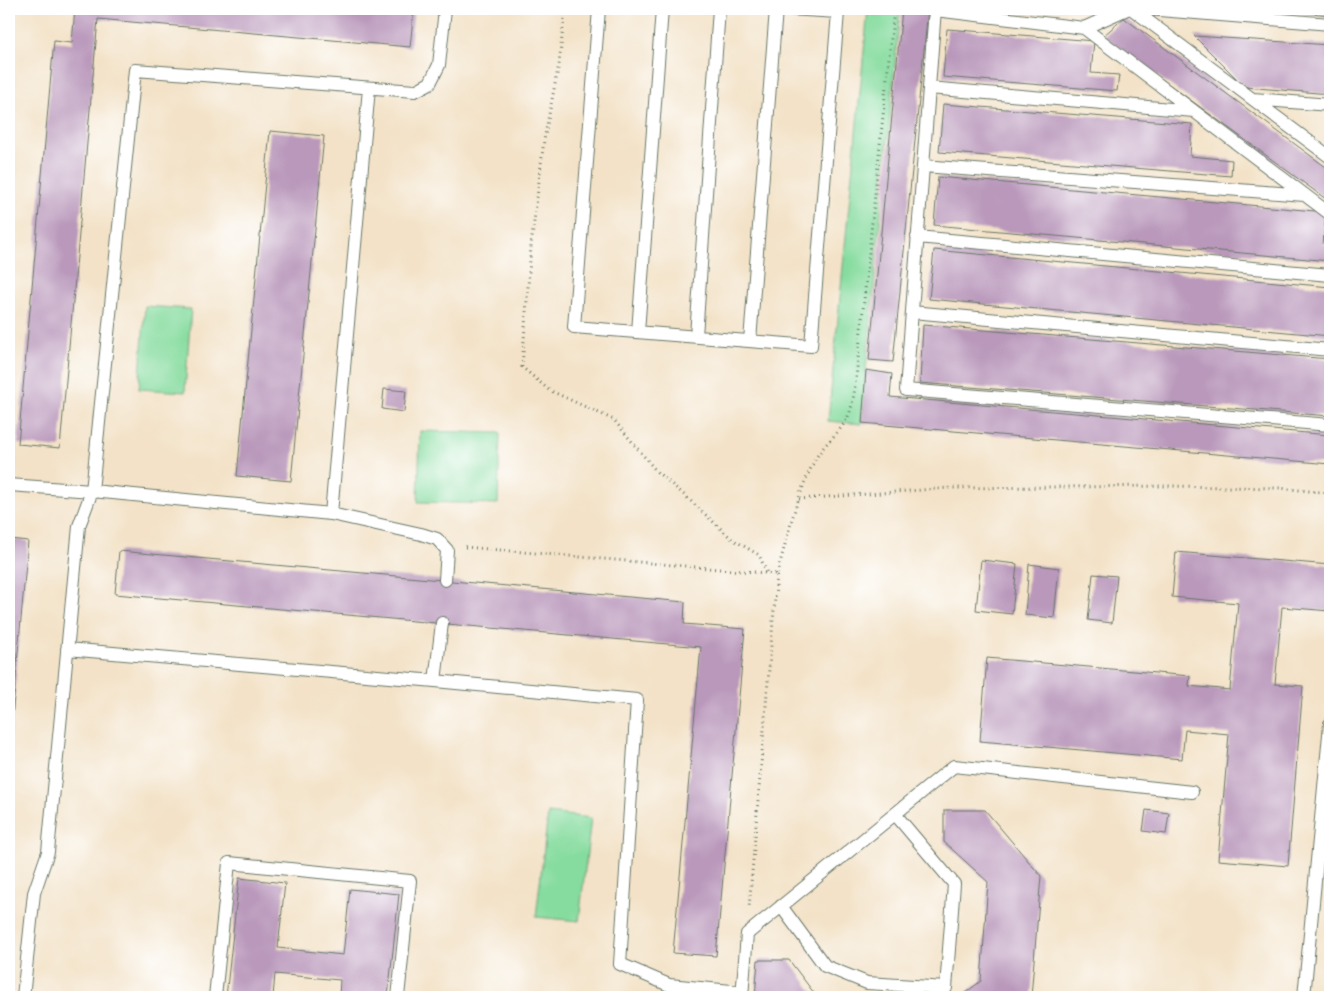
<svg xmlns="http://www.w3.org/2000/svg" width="1339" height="1006" font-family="Vollkorn,serif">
  <rect width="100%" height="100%" fill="#fff"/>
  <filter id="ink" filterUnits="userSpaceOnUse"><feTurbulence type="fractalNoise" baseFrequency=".02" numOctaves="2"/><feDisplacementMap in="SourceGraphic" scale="10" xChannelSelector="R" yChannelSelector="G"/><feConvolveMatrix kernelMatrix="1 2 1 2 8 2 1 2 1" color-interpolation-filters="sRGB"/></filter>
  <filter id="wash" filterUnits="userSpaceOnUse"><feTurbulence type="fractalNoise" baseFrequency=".0096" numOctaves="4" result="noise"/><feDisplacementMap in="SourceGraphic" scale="20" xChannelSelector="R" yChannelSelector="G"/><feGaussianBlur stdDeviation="1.12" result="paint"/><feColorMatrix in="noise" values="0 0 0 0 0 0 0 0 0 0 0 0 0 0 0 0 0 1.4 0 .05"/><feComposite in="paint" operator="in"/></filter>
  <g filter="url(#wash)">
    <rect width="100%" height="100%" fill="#f3e2c7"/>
    <path fill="#86dc9f" stroke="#528c6a" d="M 868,9 L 900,9 L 861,424 L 828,421 Z
      M 145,306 L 191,309 L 185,392 L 139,389 Z
      M 420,431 L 500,433 L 498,504 L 418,502 Z
      M 548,813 L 591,818 L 579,921 L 536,917 Z"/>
    <g id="blocks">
      <path fill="#b998bb" d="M 75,9 L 414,9 L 410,47 L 98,19 L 60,448 L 18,444 L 54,41 L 72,43 Z
        M 902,9 L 928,9 L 893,362 L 869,360 Z
        M 1074,9 L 1100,9 L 1099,13 Z
        M 1277,9 L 1330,9 L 1330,15 L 1277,10 Z
        M 1124,18 L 1330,170 L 1330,202 L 1103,36 Z
        M 947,29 L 1094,41 L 1091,73 L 1119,75 L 1117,91 L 943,77 Z
        M 1194,36 L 1330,45 L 1330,94 L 1245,87 Z
        M 943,104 L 1192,124 L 1190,156 L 1232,160 L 1231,176 L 939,152 Z
        M 270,131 L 324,136 L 291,481 L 237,476 Z
        M 938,177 L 1326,212 L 1323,244 L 1330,244 L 1330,261 L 934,225 Z
        M 934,250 L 1330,287 L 1330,336 L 929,299 Z
        M 923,325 L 1330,359 L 1330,416 L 920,383 Z
        M 866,370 L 892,374 L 890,397 L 1330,435 L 1330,464 L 862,423 Z
        M 384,389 L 406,391 L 404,412 L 382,409 Z
        M 9,539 L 28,541 L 10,741 L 9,741 Z
        M 119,551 L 685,602 L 684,624 L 745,629 L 716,956 L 673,953 L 701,647 L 115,594 Z
        M 1176,552 L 1330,565 L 1330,611 L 1282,607 L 1275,684 L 1303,686 L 1288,866 L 1218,860 L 1229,734 L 1185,730 L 1182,759 L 980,741 L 987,658 L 1190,676 L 1189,686 L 1230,690 L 1238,603 L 1172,597 Z
        M 981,560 L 1017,564 L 1012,614 L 976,610 Z
        M 1029,564 L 1059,568 L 1054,618 L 1025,615 Z
        M 1093,574 L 1117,576 L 1112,623 L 1088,620 Z
        M 944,810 L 985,810 L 1041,876 L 1031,997 L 960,997 L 981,981 L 988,882 L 944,842 Z
        M 1146,810 L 1169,813 L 1166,834 L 1143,831 Z
        M 239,878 L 285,883 L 278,948 L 343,955 L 350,889 L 399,894 L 388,997 L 339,997 L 340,980 L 275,974 L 273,997 L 226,997 Z
        M 758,960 L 789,960 L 817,997 L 755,997 Z"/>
    </g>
  </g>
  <g filter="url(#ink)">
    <use href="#blocks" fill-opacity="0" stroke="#697767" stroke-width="1"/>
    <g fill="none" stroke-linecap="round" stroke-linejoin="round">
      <defs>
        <path id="lane" d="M 599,9 L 574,327 L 811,346 L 838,12 L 789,9
          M 935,9 L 906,390 L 1330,425
          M 1132,9 L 1330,157
          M 1147,9 L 1330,24
          M 935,10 L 1084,28 L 1330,214
          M 1084,28 L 1127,9
          M 929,88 L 1194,111
          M 1253,99 L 1330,105
          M 923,166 L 1305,195
          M 917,237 L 1330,275
          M 912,312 L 1330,350
          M 638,332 L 662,9
          M 696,336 L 719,9
          M 750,341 L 776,9
          M 9,485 L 92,491 L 331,514 L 421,534 L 437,539 L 447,550 L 445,580
          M 331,514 L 369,88
          M 442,623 L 435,681 L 637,700 L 620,964 L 669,985 L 742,992
          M 67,649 L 435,681
          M 781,906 L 825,966 L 867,983 L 946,988 L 954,884 L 895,814
          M 23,997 L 34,893 L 48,852 L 79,526 L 92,491 L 135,70 L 415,91 L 430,83 L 439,65 L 445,9
          M 215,997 L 229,863 L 410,881 L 398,997
          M 742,997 L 747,934 L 954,766 L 1192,792
          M 1304,997 L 1330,724"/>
      </defs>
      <use href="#lane" stroke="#697767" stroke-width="14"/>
      <path stroke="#697767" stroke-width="3" stroke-dasharray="1 4" stroke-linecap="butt" d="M 565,9 L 559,64 L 544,140 L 531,246 L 522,367 L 549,390 L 614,420 L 657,472 L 682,493 L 732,539 L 759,555 L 767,573
        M 799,499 L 949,488 L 1169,486 L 1279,488 L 1330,493
        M 465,547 L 777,574 L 749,908
        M 777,574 C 788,535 797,493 816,458 C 824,444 837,435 845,422 C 853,410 854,392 856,378 L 894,9"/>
      <use href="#lane" stroke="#fff" stroke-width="12"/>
    </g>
  </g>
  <rect width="1339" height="1006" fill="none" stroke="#fff" stroke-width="30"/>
</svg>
